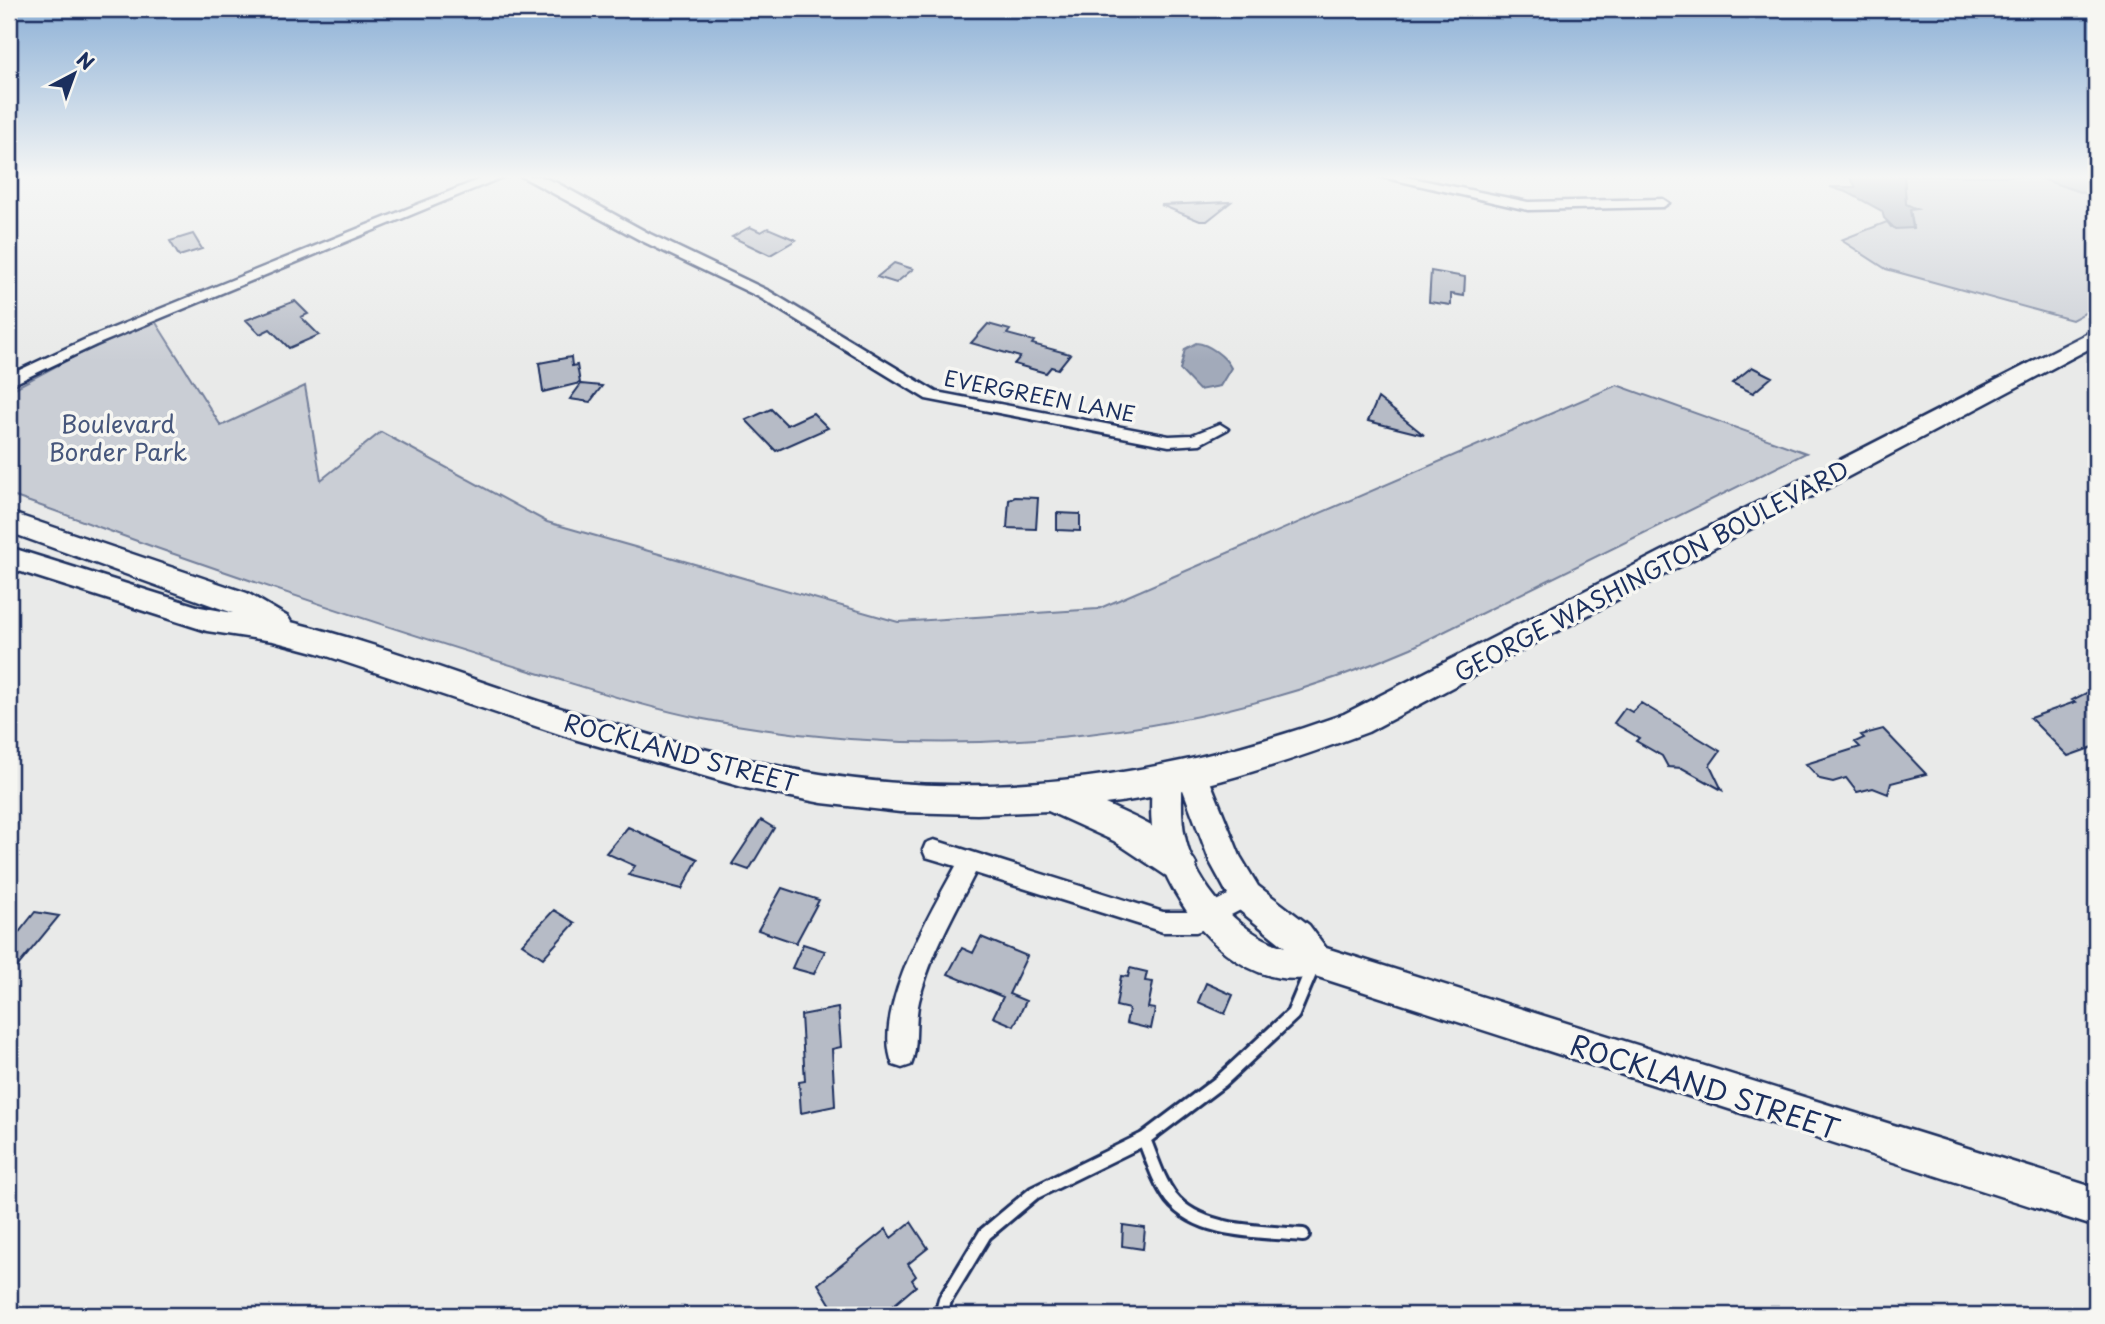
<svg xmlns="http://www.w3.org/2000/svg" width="2105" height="1324" font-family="'Playpen Sans',sans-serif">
  <rect width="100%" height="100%" fill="#e9eae9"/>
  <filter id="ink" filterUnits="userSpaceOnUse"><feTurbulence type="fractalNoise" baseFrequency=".0143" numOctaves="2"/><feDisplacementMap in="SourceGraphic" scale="14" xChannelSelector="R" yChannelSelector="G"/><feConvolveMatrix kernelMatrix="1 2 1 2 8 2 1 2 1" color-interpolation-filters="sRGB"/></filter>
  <g filter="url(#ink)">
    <path fill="#caced5" stroke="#727e9a" stroke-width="2" d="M 1904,176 L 2033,176 L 2096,197 L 2096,307 L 2072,320 L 1886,269 L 1841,240 L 1887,222 L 1891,227 L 1913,225 L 1910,209 L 1915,209 L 1906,204 Z
      M 155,321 L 221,426 L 305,386 L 321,480 L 381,432 L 547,522 L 898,622 L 1098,609 L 1617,385 L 1806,453 L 1411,648 C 1191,744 938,765 703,719 C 643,707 585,687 527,670 C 408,634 291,595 174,554 C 118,535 64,513 9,495 L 9,391 L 75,356 Z"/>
    <path fill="#a2aaba" stroke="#6c7995" stroke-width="2" d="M 1849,176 L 1904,176 L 1906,204 L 1917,209 L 1910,210 L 1913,228 L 1895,229 L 1884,218 L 1882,211 L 1849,193 L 1830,187 L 1856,187 Z
      M 2033,176 L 2096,176 L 2096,197 Z
      M 1196,343 C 1209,344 1226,357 1231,368 L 1220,386 L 1199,390 L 1180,370 L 1185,349 Z"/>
    <path fill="#b6bbc6" stroke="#1b2f5e" stroke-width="2" d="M 1231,202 L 1207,221 L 1200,221 L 1161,205 Z
      M 750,227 L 761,232 L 768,228 L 796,240 L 770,255 L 732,237 Z
      M 193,234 L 202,249 L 179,256 L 170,241 Z
      M 894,263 L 913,269 L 896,283 L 877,277 Z
      M 1431,271 L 1465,277 L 1464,296 L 1451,294 L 1451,305 L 1429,302 Z
      M 295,301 L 308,314 L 301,317 L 319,335 L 289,348 L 270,329 L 260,334 L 246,320 Z
      M 988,324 L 1010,330 L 1007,334 L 1034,341 L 1032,344 L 1070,354 L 1058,369 L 1051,367 L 1046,373 L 1014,364 L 1020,357 L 971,343 Z
      M 571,357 L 572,366 L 577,365 L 580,383 L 543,392 L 539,363 Z
      M 1752,367 L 1772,377 L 1753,393 L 1732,383 Z
      M 581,384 L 602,386 L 590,402 L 570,399 Z
      M 1378,398 L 1424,435 L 1368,421 Z
      M 771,409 L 787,425 L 813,413 L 828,428 L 776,451 L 746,420 Z
      M 1015,497 L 1038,498 L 1036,529 L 1007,528 L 1009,500 Z
      M 1057,513 L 1080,514 L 1080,531 L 1057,530 Z
      M 2096,688 L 2096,746 L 2068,756 L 2030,718 L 2075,702 L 2072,700 Z
      M 1641,703 L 1720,751 L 1710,765 L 1722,790 L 1682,768 L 1668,767 L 1662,756 L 1636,741 L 1639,738 L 1614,723 L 1625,708 L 1632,712 Z
      M 1883,729 L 1926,774 L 1891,783 L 1888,794 L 1873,788 L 1857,792 L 1846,778 L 1833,782 L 1820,779 L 1806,764 L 1860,747 L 1855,742 L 1864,738 L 1861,735 Z
      M 761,820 L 774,828 L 749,870 L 732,864 Z
      M 628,827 L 698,859 L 682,889 L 628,875 L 635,866 L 606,853 Z
      M 782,888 L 819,900 L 796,943 L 758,930 Z
      M 554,910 L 575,923 L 543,958 L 522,944 Z
      M 35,912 L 59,916 L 9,977 L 9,934 L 16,936 Z
      M 981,937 L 1027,956 L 1009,994 L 1026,1001 L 1014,1026 L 993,1017 L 1003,997 L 948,974 L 962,948 L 973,953 Z
      M 803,944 L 825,951 L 814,974 L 792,968 Z
      M 1130,968 L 1147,972 L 1145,981 L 1153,982 L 1148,1008 L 1155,1009 L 1151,1029 L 1126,1023 L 1129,1009 L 1116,1006 L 1121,976 L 1128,977 Z
      M 1206,983 L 1233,995 L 1225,1014 L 1198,1002 Z
      M 838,1008 L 841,1047 L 832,1049 L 835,1106 L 801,1113 L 799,1082 L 805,1081 L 801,1015 Z
      M 911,1222 L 928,1248 L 908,1264 L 916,1276 L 912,1280 L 916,1286 L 882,1315 L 837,1315 L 818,1284 L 886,1229 L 891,1238 Z
      M 1123,1225 L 1145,1228 L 1143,1249 L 1122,1246 Z"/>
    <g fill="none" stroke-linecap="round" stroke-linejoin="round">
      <defs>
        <path id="service" d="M 1144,1139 C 1152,1159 1158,1180 1171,1198 C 1200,1234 1261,1231 1303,1235
          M 941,1315 L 945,1300 L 985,1234 L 1034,1193 L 1144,1139 L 1221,1081 L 1293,1014 L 1314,964"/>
        <path id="minor" d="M 488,176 L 505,176 L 96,345 L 9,386 L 9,375 L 86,339 Z
          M 521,176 L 539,176 L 557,183 L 650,234 L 769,291 L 936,392 L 1169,436 L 1192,435 L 1220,424 L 1228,429 L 1200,444 L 1169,446 L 926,399 L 759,297 L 640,240 Z
          M 1378,176 L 1402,176 L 1528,202 L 1663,199 L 1669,203 L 1663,207 L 1528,210 Z
          M 934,840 L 1163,912 L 1194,912 L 1246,886 L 1254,889 L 1257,896 L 1254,903 L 1204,929 L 1196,932 L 1163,932 L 975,873 C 954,914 930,955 919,1001 C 914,1021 919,1046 911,1065 L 902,1068 L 893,1065 C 871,1012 931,912 956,866 L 926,857 L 923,850 L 926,843 Z"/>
        <path id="secondary" d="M 1193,762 L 1204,766 L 1240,856 L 1258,886 L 1309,925 L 1326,948 L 2096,1188 L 2096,1227 L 1315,976 C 1239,996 1169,906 1154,840 C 1150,821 1151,800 1152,781 L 1156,772 L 1167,768 L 1179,774 L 1182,766 ZM 1182,787 L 1210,862 L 1234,906 L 1285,947 C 1240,935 1197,886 1186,841 C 1181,823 1182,805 1182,787 Z"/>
        <path id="primary" d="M 2096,329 L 2096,345 L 1368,732 C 1282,764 1196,793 1105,804 C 1132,816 1183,837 1196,864 L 1191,875 L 1178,880 L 1165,875 L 1114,841 L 1048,811 L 977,814 L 900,812 L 822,803 L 746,788 L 574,739 L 318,653 L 273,641 L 207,631 L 9,568 L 9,547 L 200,607 L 233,613 L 9,532 L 9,512 L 247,593 L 288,617 L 291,622 C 388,646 481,684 576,713 C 657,738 737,760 820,774 C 997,803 1177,774 1344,714 Z"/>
      </defs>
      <use href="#service" stroke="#1b2f5e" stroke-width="18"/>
      <use href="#minor" stroke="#1b2f5e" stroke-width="5"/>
      <use href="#secondary" stroke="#1b2f5e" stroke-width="5"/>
      <use href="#primary" stroke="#1b2f5e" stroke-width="5"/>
      <use href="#service" stroke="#f6f6f2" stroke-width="12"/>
      <use href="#minor" fill="#f6f6f2" fill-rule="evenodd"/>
      <use href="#secondary" fill="#f6f6f2" fill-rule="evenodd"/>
      <use href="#primary" fill="#f6f6f2" fill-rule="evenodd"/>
    </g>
  </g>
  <linearGradient id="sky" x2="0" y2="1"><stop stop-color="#8cb0d6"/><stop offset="0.49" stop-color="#f5f6f5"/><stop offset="1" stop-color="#f5f6f5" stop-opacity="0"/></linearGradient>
  <rect width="2105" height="361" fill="url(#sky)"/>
  <g text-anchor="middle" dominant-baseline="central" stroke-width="7" stroke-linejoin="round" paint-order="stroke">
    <g font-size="21" fill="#1b2f5e" stroke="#f6f6f2">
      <text transform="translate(1040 395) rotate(11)">EVERGREEN LANE</text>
    </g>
    <g font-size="24" fill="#47577c" stroke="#f6f6f2">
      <text x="118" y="423">Boulevard<tspan x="118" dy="28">Border Park</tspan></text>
    </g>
    <g font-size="24" fill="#1b2f5e" stroke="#f6f6f2">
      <text transform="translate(1651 570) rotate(-28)">GEORGE WASHINGTON BOULEVARD</text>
      <text transform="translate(681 752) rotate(15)">ROCKLAND STREET</text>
    </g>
    <g font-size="28" fill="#1b2f5e" stroke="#f6f6f2">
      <text transform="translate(1705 1086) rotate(18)">ROCKLAND STREET</text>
    </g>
  </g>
  <rect width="2105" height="1324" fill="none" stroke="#f6f6f2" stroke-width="35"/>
  <rect x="18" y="18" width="2070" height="1289" fill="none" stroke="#1b2f5e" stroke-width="2.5" filter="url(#ink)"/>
  <g transform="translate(74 74) rotate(41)" stroke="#f6f6f2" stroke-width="5" paint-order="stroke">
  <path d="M0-5L12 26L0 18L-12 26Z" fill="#1b2f5e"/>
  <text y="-10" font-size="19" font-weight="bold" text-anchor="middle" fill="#1b2f5e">N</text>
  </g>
</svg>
